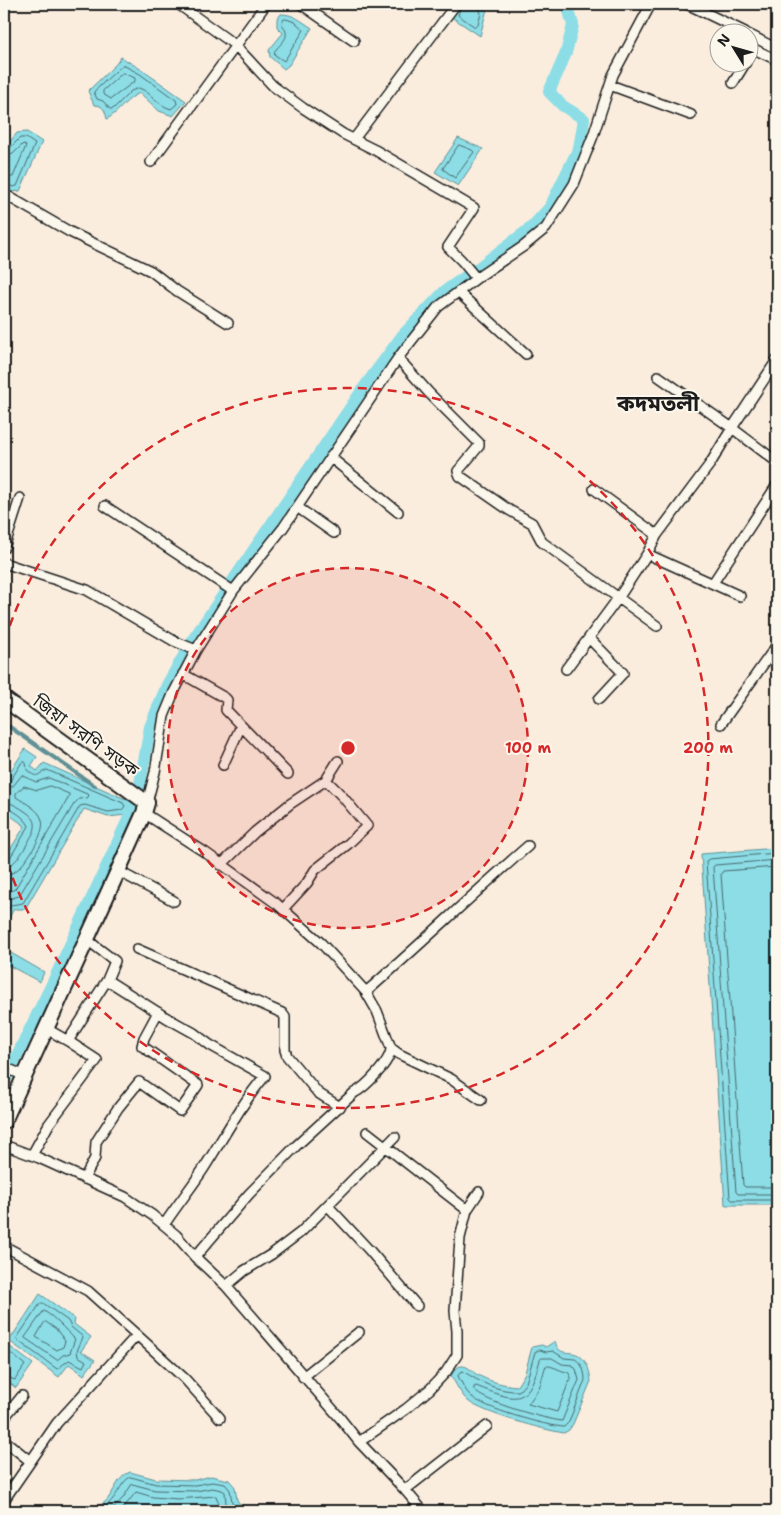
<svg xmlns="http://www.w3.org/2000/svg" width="781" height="1515" font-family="'Shantell Sans','Noto Sans Bengali',sans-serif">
  <rect width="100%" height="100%" fill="#faedde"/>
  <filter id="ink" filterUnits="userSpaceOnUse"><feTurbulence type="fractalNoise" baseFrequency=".02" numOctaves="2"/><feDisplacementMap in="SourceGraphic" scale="10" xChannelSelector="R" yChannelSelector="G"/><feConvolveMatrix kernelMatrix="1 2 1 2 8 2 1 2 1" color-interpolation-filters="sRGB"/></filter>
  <g filter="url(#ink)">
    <path fill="#8cdde6" stroke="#5f9095" d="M 458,4 L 479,4 L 487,9 L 480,36 L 450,16 Z
      M 281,14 C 294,14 301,21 312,28 L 289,65 L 284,69 L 270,57 L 269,50 L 283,33 L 277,27 L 277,19 Z
      M 121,57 L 142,70 L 186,101 L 173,116 L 159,111 L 140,93 C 126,98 120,112 107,119 C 105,111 104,105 94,105 L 88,91 L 116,64 Z
      M 27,132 L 42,142 L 20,191 L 11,192 L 4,187 L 4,144 L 7,145 L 17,133 Z
      M 458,138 L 483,149 L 458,186 L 435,172 Z
      M 25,749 L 37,757 L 31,766 L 37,771 L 44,763 L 132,802 L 126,815 L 108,817 L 84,809 L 25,909 L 14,909 L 4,927 L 4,859 L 25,826 L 4,811 L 4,781 Z
      M 777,848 L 777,1205 L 725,1205 L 701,854 Z
      M 4,949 L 44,972 L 40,982 L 4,963 Z
      M 40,1294 L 75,1319 L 74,1324 L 91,1337 L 81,1351 L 95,1360 L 84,1375 L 69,1364 L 59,1377 L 9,1341 Z
      M 555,1341 C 556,1343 556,1346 558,1348 C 561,1353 567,1352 572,1353 C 585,1354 590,1370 591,1381 L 573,1424 L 569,1430 L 564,1433 C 544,1430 482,1413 468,1401 C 461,1395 456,1384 451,1376 C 454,1371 457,1366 462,1366 C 468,1366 472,1371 476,1374 C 488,1381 503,1385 517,1386 L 525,1373 L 532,1347 L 542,1345 L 546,1347 Z
      M 5,1343 L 33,1364 L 16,1388 L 4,1379 Z
      M 130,1472 L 156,1479 L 195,1480 L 211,1476 L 229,1480 L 235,1487 L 237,1500 L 245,1511 L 87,1511 C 92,1508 100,1506 105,1502 C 115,1492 117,1477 130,1472 Z"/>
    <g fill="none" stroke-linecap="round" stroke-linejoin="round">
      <path stroke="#49696d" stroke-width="1" d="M 462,4 L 458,15 L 475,27 L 478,25 L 481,13 L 477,4
        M 286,19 L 295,22 L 304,30 L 284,61 L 275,55 L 274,52 C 282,41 292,38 282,24 L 283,20 Z
        M 123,65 L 140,74 L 176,100 L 177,104 L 171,109 C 157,105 151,92 139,88 L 131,91 L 113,109 L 110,109 L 103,101 L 97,99 L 94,92 Z
        M 123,73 L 135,78 L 135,81 L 111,99 L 103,94 L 103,91 Z
        M 459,145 L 472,150 L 474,152 L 455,178 L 443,169 Z
        M 4,149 L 10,148 L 20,138 L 26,138 L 35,144 L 17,186 L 13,187 L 4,183
        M 4,156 L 13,154 L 23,144 L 26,146 L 13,177 L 4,177
        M 4,783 L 10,781 L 22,762 L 24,761 L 26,763 L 27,770 C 38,780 37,774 47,770 L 123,803 L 125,806 L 122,810 L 108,812 L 85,805 L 80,806 L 23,903 L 11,905 L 4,917
        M 4,789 L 13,786 L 22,775 L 36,782 L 49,778 L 87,794 L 89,796 L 87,798 L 79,799 L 74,804 L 19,896 L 9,899 L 4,905
        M 4,801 C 11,802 31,813 34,820 C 36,824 35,828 34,832 C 27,843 18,866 4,867
        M 4,807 C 12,809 26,818 29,826 L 10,858 L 4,861
        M 777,853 L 709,859 L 706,861 L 730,1198 L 732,1200 L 777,1200
        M 777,860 L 715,865 L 713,867 L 736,1192 L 738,1194 L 777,1194
        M 777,867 L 723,871 L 721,874 L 743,1185 L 745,1187 L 777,1187
        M 4,874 C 9,874 14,873 18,869 C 27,861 46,832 42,820 C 39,809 25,803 16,797 L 16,793 L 24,786 L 37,790 L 50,786 L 69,794 L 69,797 L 15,889 L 4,894
        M 43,1303 L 68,1321 L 71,1327 L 83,1337 L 77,1351 L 78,1356 L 86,1361 L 83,1367 L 69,1360 L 57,1369 L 17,1340 L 17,1338 L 40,1304 Z
        M 44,1311 C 57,1319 64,1329 75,1339 L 70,1353 L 63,1355 L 57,1360 L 25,1338 Z
        M 46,1322 L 56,1329 L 65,1341 L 63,1347 L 57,1350 L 36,1337 L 44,1323 Z
        M 4,1348 L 25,1365 L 15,1380 L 4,1376
        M 540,1350 L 546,1352 L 553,1351 L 564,1358 L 575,1359 C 582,1363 585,1372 585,1380 L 569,1422 L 564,1427 C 546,1426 482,1408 471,1396 C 465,1391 462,1383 458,1376 L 460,1372 L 463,1371 C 479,1382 499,1392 519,1391 L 526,1383 L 535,1352 Z
        M 542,1358 L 552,1358 L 562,1364 L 572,1365 L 576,1369 L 579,1380 L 562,1421 C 545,1419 483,1402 474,1390 L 474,1387 L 476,1386 C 518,1402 527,1407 540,1360 Z
        M 546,1366 C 553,1365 561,1372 568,1372 L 571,1377 L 557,1412 L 528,1404 L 539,1389 Z
        M 97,1511 C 118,1503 119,1481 131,1477 L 156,1484 L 195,1485 L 212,1482 L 225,1484 L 230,1490 L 232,1502 L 239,1511
        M 111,1511 L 123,1498 L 132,1484 L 155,1490 L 196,1491 L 212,1488 L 222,1490 L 225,1492 L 226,1503 L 231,1511
        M 121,1511 L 136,1492 L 153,1497 L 178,1499 L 216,1496 L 222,1511"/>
      <path stroke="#5f9095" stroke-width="4" d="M 4,723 L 95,786"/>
      <path stroke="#8cdde6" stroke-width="12" d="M 4,1082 L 52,984 L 132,811 L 140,784 L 150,727 L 167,685 L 194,638 L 365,386 L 402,336 L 445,291 L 478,268 L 532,227 L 550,207 L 579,148 L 584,119 L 563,106 L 549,92 L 566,53 L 573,25 L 567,4"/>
      <defs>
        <path id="street" d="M 178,4 L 235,45 L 273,86 L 303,108 L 343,134 L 375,150 L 474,208 L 448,247 L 462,261 L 476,278
          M 301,4 L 354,41
          M 687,4 L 745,32
          M 748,34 L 777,49
          M 748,58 L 754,49 L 777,60
          M 733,83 L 746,62
          M 610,85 L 691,115
          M 354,139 L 456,4
          M 151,162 L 266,4
          M 4,194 L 70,232 L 151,271 L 177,291 L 228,323
          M 458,292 L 526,354
          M 398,358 L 429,393 L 479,443 L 479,446 L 458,471 L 460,476 L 509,510 L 532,523 L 542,542 L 657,626
          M 777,360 L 732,428 L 777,462
          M 330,457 L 398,512
          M 594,489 L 657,535
          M 105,506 L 233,591
          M 297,507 L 334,533
          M 4,548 L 20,498
          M 647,554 L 740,596
          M 4,563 L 87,590 L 174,641 L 196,650
          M 713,583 L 777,485
          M 589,638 L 623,673 L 599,699
          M 566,669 L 619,597 L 647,554 L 657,535 L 710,464 L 732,428 L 658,376
          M 183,674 L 225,698 L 227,700 L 226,710 L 288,774
          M 721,724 L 777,645
          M 223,765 L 241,726
          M 147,803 L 155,772 L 164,716 L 174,692 L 196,650 L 233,591 L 283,528 L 398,358 L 438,307 L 481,275 L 524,246 L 546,228 L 574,184 L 593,136 L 613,75 L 651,4
          M 144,813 L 206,853 L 277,904 L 321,943 L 366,992 L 377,1011 L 391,1048 C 391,1061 366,1087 354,1093 L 296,1146 L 249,1194 L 195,1257
          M 221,865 L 255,832 L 290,804 L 326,780 L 338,761
          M 118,871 L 174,901
          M 283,909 L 307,883 L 315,870 L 348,844 L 367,826 L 342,796 L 326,780
          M 86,939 L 115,961 L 107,980 L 167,1018 L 194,1033 L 210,1045 L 265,1076 C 241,1104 224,1137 204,1168 C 191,1188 177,1205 164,1225
          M 137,949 L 282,1013 L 285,1017 L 285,1050 L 287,1056 L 318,1093 L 340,1107
          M 366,992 C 421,944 473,894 528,846
          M 68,1041 L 107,980
          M 391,1048 L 399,1054 L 451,1079 L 481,1100
          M 4,1067 L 25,1076
          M 367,1132 L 467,1210
          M 4,1145 L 39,1158 L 125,1197 L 152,1215 L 176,1235 L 195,1257 L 226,1286 L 340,1418 L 359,1442
          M 32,1155 L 49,1124 L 97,1060 L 68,1041 L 45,1028
          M 84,1179 L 95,1158 L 96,1142 L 118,1108 L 139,1082 L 180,1111 L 198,1085 L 142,1046 L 144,1038 L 158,1012
          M 328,1206 L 370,1251 L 417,1306
          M 4,1246 L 88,1291 L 137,1335
          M 226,1286 L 244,1271 L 272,1254 L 301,1232 L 395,1137
          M 303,1377 L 359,1332
          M 4,1418 L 22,1396
          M 4,1440 L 30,1461
          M 405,1490 L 487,1426
          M 4,1500 L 57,1423 L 137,1335 L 185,1379 L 220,1418
          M 423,1511 L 405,1490 L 359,1442 L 406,1409 L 430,1389 L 446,1372 L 457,1355 L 457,1331 L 455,1311 L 460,1238 L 467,1210 L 479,1192"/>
        <path id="secondary" d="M 4,699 L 147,803 L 144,813 L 118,871 L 4,1121"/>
      </defs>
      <use href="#street" stroke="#1c1c1c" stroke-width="12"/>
      <use href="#secondary" stroke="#1c1c1c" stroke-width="18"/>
      <use href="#street" stroke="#fbf7ec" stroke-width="9"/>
      <use href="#secondary" stroke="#fbf7ec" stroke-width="14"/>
    </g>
  </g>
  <circle cx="348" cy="748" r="180" fill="#d62828" fill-opacity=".12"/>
  <g fill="none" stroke="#d62828" stroke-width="2.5" stroke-dasharray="9 6">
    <circle cx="348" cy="748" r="180"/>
    <path d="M5 640A360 360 0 1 1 5 856"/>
  </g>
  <g text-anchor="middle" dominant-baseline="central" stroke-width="4" stroke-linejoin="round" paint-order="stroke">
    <g font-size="18" fill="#1c1c1c" stroke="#fbf7ec">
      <text transform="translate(86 736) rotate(36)">জিয়া সরণি সড়ক</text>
    </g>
    <g font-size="22" font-weight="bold" fill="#1c1c1c" stroke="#fbf7ec">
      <text x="658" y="403">কদমতলী</text>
    </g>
  </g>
  <circle cx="348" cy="748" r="8" fill="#d62828" stroke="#fbf7ec" stroke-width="2.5"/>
  <g font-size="15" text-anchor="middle" font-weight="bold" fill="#d62828" stroke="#fbf7ec" stroke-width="4" stroke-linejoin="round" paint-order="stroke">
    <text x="528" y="753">100 m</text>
    <text x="708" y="753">200 m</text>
  </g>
  <rect width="781" height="1515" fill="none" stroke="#fbf7ec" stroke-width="20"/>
  <rect x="10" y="10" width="761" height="1495" fill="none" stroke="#1c1c1c" stroke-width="2" filter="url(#ink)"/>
  <g transform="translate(734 48) rotate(307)"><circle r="24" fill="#fbf7ec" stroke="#a29f99"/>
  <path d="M0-4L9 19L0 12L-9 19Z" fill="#1c1c1c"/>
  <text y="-8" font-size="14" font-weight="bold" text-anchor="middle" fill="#1c1c1c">N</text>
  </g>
</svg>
